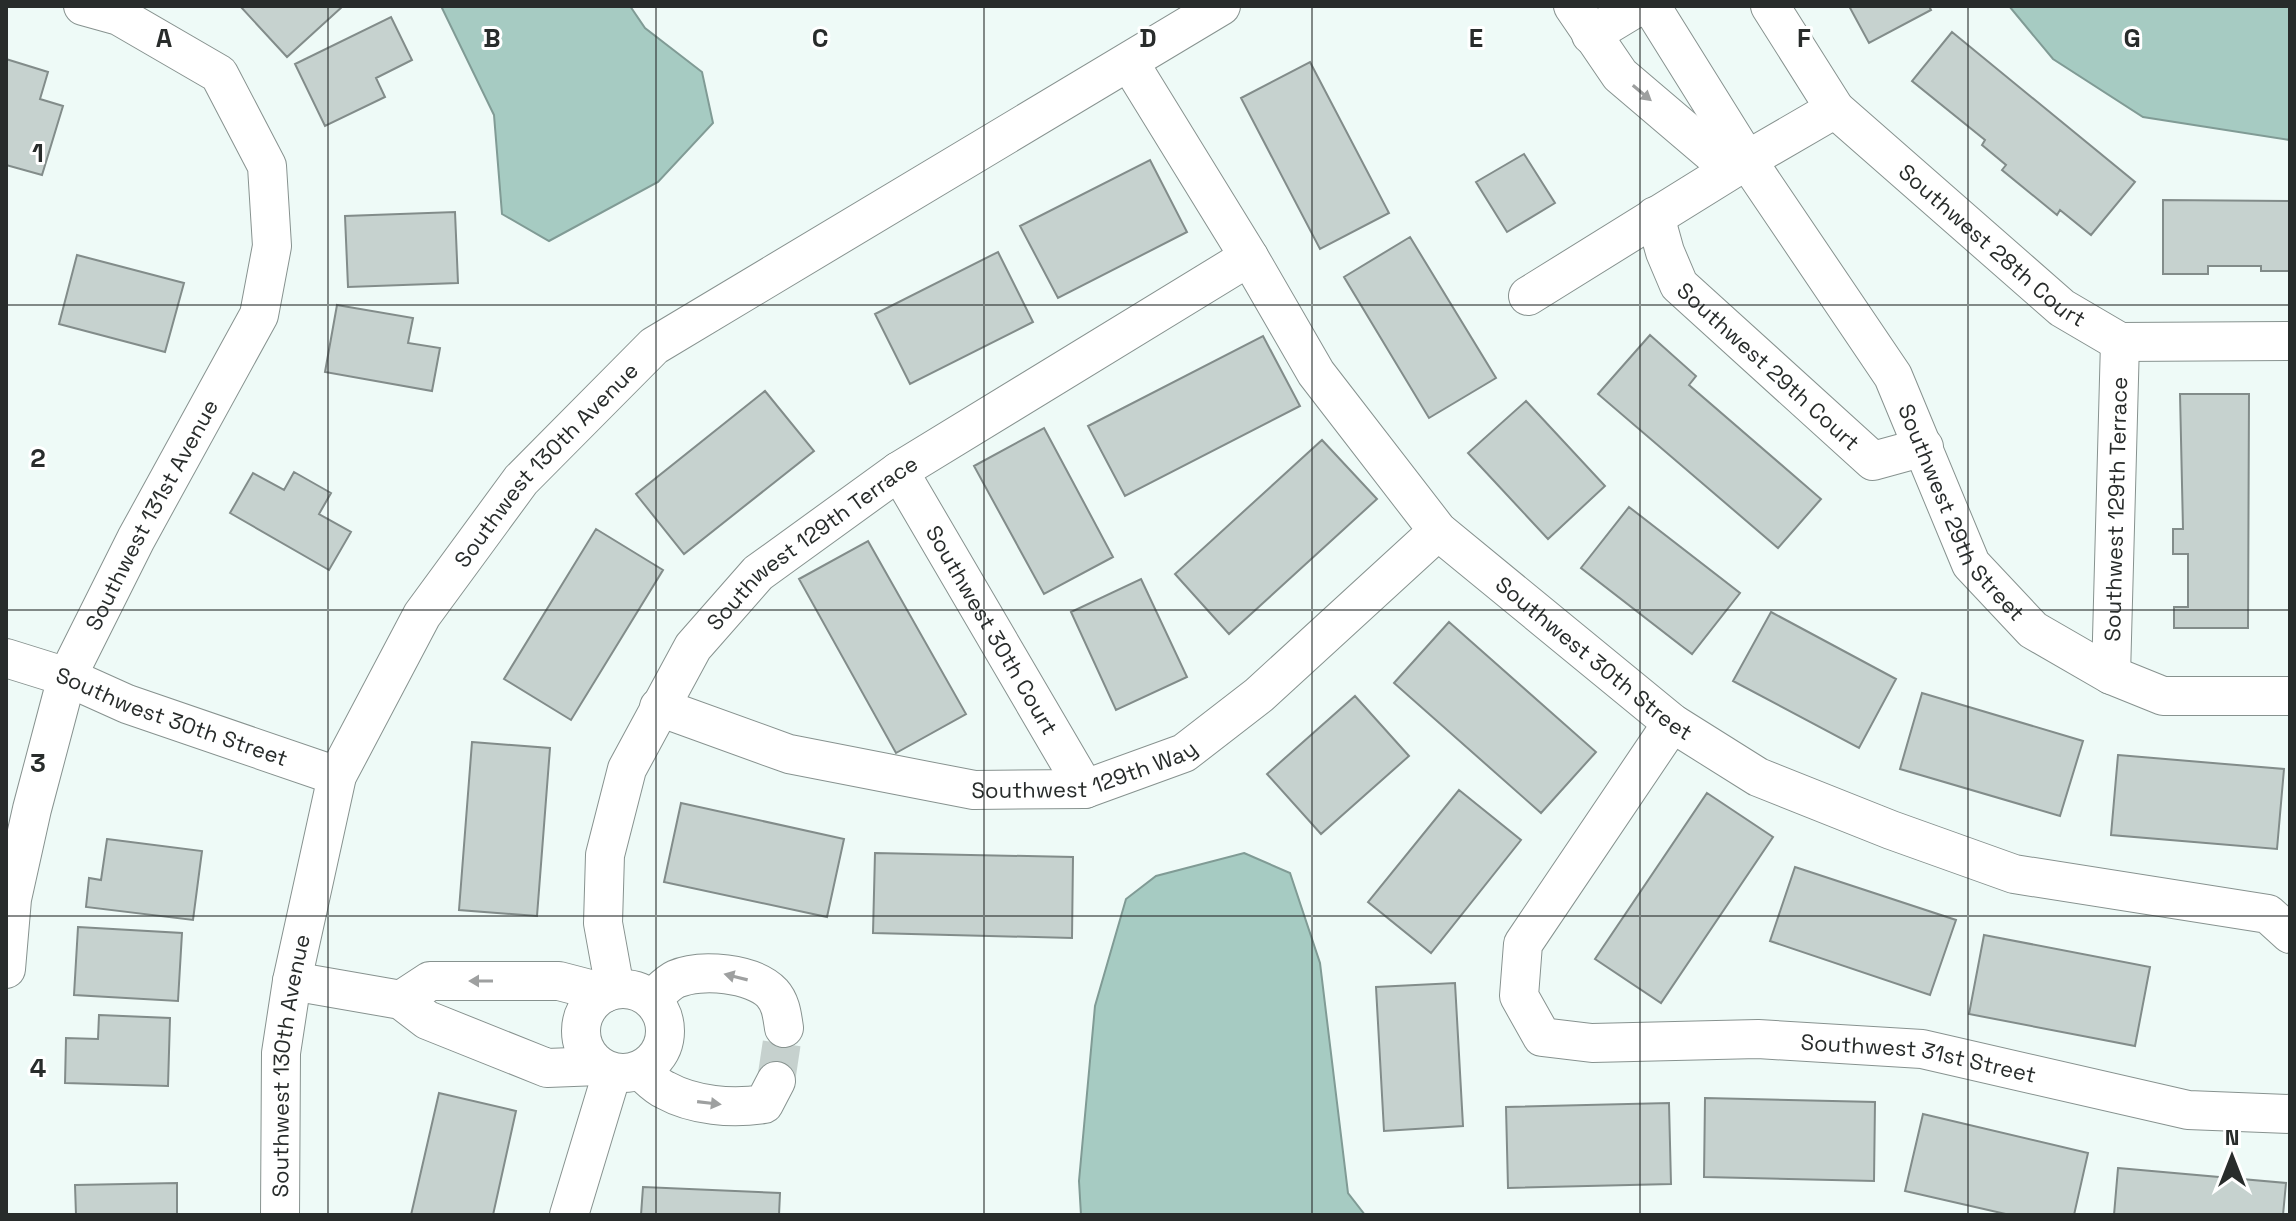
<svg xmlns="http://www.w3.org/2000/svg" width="2296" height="1221" font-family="'Space Grotesk',sans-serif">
  <rect width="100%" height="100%" fill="#eefaf7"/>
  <path fill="#a6cbc2" stroke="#809b95" stroke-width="2" d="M 441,6 L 630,6 L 645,28 L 702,72 L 713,123 L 658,182 L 549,241 L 502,214 L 494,115 Z
    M 2009,6 L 2290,6 L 2290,140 L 2143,117 L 2053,59 Z
    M 1244,853 L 1290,873 L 1320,963 L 1348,1193 L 1365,1215 L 1081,1215 L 1079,1181 L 1095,1006 L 1126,899 L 1156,876 Z"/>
  <path fill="#c6d2cf" stroke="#828c8a" stroke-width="2" d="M 240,6 L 343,6 L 287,57 Z
    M 1849,6 L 1929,6 L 1931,10 L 1869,43 Z
    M 391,17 L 412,60 L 376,78 L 385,97 L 325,126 L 295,64 Z
    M 1952,32 L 2135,182 L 2091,235 L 2060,210 L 2057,215 L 2002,170 L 2006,165 L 1982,145 L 1985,140 L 1912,81 Z
    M 6,59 L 48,72 L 40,99 L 63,106 L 42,175 L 6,165 Z
    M 1310,62 L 1389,213 L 1320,249 L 1241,98 Z
    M 1524,154 L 1555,203 L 1507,232 L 1476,182 Z
    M 1150,160 L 1187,232 L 1058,298 L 1020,226 Z
    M 2163,200 L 2290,201 L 2290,271 L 2261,271 L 2261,266 L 2208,266 L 2208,274 L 2163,274 Z
    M 455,212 L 458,283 L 348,287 L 345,216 Z
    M 1410,237 L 1496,378 L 1429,418 L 1344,277 Z
    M 998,252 L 1033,322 L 910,384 L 875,314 Z
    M 77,255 L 184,283 L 165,352 L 59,324 Z
    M 337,305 L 413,318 L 408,343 L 440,348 L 432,391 L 325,372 Z
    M 1650,335 L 1696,376 L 1689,385 L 1821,499 L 1778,548 L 1598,394 Z
    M 1263,336 L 1300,406 L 1125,496 L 1088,426 Z
    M 765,391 L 814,451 L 684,554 L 636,494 Z
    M 2180,394 L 2249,394 L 2248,628 L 2174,628 L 2174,607 L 2188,607 L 2188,554 L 2173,554 L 2173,529 L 2183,529 Z
    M 1526,401 L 1605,486 L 1548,539 L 1468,453 Z
    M 1044,428 L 1113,557 L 1044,594 L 974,466 Z
    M 1322,440 L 1377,499 L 1229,634 L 1175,574 Z
    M 294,472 L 331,493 L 319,514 L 351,532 L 329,570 L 230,513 L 253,473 L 284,490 Z
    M 1629,507 L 1740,593 L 1692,654 L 1581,568 Z
    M 596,529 L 663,570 L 571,720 L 504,679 Z
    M 868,541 L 966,714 L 896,753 L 799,579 Z
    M 1141,579 L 1187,677 L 1116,710 L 1071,612 Z
    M 1771,612 L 1896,679 L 1859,748 L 1733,681 Z
    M 1449,622 L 1596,752 L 1541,813 L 1394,683 Z
    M 1922,693 L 2083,741 L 2060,816 L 1900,769 Z
    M 1355,696 L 1409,756 L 1321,834 L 1267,774 Z
    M 472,742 L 550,748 L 537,916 L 459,910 Z
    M 2118,755 L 2284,769 L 2277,849 L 2111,835 Z
    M 1459,790 L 1521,840 L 1431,953 L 1368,902 Z
    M 1707,793 L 1773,837 L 1661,1003 L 1595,959 Z
    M 681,803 L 844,839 L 827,917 L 664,882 Z
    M 107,839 L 202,851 L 193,920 L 86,907 L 89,878 L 101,880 Z
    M 875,853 L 1073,857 L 1072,938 L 873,933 Z
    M 1795,867 L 1956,920 L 1930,995 L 1770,941 Z
    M 78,927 L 182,933 L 178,1001 L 74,995 Z
    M 1984,935 L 2150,967 L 2135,1046 L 1969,1014 Z
    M 1455,983 L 1463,1126 L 1384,1131 L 1376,987 Z
    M 99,1015 L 170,1018 L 168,1086 L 65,1083 L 66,1038 L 98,1039 Z
    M 439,1093 L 516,1111 L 493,1215 L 411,1215 Z
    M 1705,1098 L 1875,1102 L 1874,1181 L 1704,1177 Z
    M 1669,1103 L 1671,1184 L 1508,1188 L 1506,1107 Z
    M 1923,1114 L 2088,1153 L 2074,1215 L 2010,1215 L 1905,1191 Z
    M 2118,1168 L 2286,1183 L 2283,1215 L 2114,1215 Z
    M 177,1183 L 177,1215 L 76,1215 L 75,1185 Z
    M 643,1187 L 780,1193 L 779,1215 L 641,1215 Z"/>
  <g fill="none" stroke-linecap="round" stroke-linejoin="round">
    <path stroke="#c6d1ce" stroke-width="38" stroke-dasharray="38 19" stroke-linecap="butt" d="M 776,1081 L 784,1028"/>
    <defs>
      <g id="minor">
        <path d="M 1573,6 L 1620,75 L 1714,155 L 1747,160"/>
        <path id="s1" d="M 1651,6 L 1747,160 L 1893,376 L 1971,564 L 2033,630 L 2111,675 L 2163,696 L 2290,696"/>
        <path id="s2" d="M 1770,6 L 1835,109 L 2062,308 L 2120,342 L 2290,341"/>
        <path d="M 1591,35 L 1639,6"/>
        <path id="s3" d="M 1129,62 L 1249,257 L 1316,373 L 1438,531 L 1672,723 L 1758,777 L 1891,830 L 2014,874 L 2268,914 L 2290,934"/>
        <path id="s4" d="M 1655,216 L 1665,252 L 1679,285 L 1873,461 L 1924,447"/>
        <path d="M 1528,296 L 1747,160 L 1835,109"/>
        <path id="s5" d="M 899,471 L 1085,789"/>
        <path id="s6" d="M 6,658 L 67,677 L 127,704 L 337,776"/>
        <path id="s7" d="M 2111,675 L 2120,342"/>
        <path id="s8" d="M 659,707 L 789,754 L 974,790 L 1085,789 L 1184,753 L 1259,695 L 1438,531"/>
        <path id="s9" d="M 1672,723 L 1523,944 L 1519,996 L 1542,1037 L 1592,1043 L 1758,1039 L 1922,1049 L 2188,1110 L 2290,1114"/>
        <path id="s10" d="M 6,969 L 12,899 L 32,809 L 67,677 L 136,539 L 259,315 L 272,246 L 267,166 L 219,74 L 119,16 L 83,6"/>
        <path d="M 292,981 L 401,1000 L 427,1020 L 547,1068 L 599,1066"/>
        <circle cx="623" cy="1031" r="42"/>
        <path id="s11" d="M 615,989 L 603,923 L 605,855 L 627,769 L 693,647 L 758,573 L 899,471 L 1249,257"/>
        <path d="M 652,999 C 659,993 667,983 676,979 C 701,968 753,973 772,993 C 781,1003 782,1015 784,1028"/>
        <path d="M 401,1000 L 430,981 L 559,981 L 605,993"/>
        <path d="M 640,1070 C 648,1077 656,1086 665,1090 C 694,1106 732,1109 764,1104 L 776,1081"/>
        <path id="s12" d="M 280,1215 L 281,1053 L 292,981 L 337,776 L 422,615 L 521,480 L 654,346 L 1221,6"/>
        <path d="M 569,1215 L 612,1073"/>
      </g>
    </defs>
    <use href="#minor" stroke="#87928f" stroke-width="40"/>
    <use href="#minor" stroke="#fff" stroke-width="38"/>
  </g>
  <defs><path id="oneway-solid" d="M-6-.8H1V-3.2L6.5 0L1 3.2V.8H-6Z" transform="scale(2)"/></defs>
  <g fill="#9ea0a0">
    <use href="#oneway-solid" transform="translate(1642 93) rotate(40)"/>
    <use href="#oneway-solid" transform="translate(736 977) rotate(-166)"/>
    <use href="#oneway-solid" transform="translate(481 981) rotate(180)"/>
    <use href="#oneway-solid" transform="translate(709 1103) rotate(7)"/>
  </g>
  <path fill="none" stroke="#282c2b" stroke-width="2" stroke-opacity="0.55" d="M 328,6 L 328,1215M 656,6 L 656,1215M 984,6 L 984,1215M 1312,6 L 1312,1215M 1640,6 L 1640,1215M 1968,6 L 1968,1215M 6,305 L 2290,305M 6,610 L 2290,610M 6,916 L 2290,916"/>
  <g text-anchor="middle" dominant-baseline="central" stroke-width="6" stroke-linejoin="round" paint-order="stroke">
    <g font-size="22" fill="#282c2b" stroke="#fff">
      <text stroke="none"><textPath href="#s2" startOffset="330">Southwest 28th Court</textPath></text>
      <text stroke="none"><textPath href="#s4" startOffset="194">Southwest 29th Court</textPath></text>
      <text stroke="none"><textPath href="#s12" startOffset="822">Southwest 130th Avenue</textPath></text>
      <text stroke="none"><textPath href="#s7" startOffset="166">Southwest 129th Terrace</textPath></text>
      <text stroke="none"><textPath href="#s1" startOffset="596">Southwest 29th Street</textPath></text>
      <text stroke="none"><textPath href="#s10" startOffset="482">Southwest 131st Avenue</textPath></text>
      <text stroke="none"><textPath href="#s11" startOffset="522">Southwest 129th Terrace</textPath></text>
      <text stroke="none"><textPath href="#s5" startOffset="184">Southwest 30th Court</textPath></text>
      <text stroke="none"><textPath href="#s3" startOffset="764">Southwest 30th Street</textPath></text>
      <text stroke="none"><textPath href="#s6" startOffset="176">Southwest 30th Street</textPath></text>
      <text stroke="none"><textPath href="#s8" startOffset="440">Southwest 129th Way</textPath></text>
      <text stroke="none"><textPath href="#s9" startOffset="744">Southwest 31st Street</textPath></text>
      <text stroke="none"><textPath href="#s12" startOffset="150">Southwest 130th Avenue</textPath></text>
    </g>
  </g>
  <g font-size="26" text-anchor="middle" font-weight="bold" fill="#282c2b" stroke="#fff" stroke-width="6" stroke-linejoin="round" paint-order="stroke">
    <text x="164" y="47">A</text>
    <text x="492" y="47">B</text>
    <text x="820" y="47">C</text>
    <text x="1148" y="47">D</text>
    <text x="1476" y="47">E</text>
    <text x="1804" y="47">F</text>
    <text x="2132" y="47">G</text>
    <text x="38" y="162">1</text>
    <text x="38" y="467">2</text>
    <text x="38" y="772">3</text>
    <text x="38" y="1077">4</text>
  </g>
  <rect width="2296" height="1221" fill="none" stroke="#282c2b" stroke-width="16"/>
  <g transform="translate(2232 1157)" stroke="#ffffff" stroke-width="6" paint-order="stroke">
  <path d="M0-6L14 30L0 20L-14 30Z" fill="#282c2b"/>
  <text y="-12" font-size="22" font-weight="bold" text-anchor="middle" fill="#282c2b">N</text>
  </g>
</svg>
